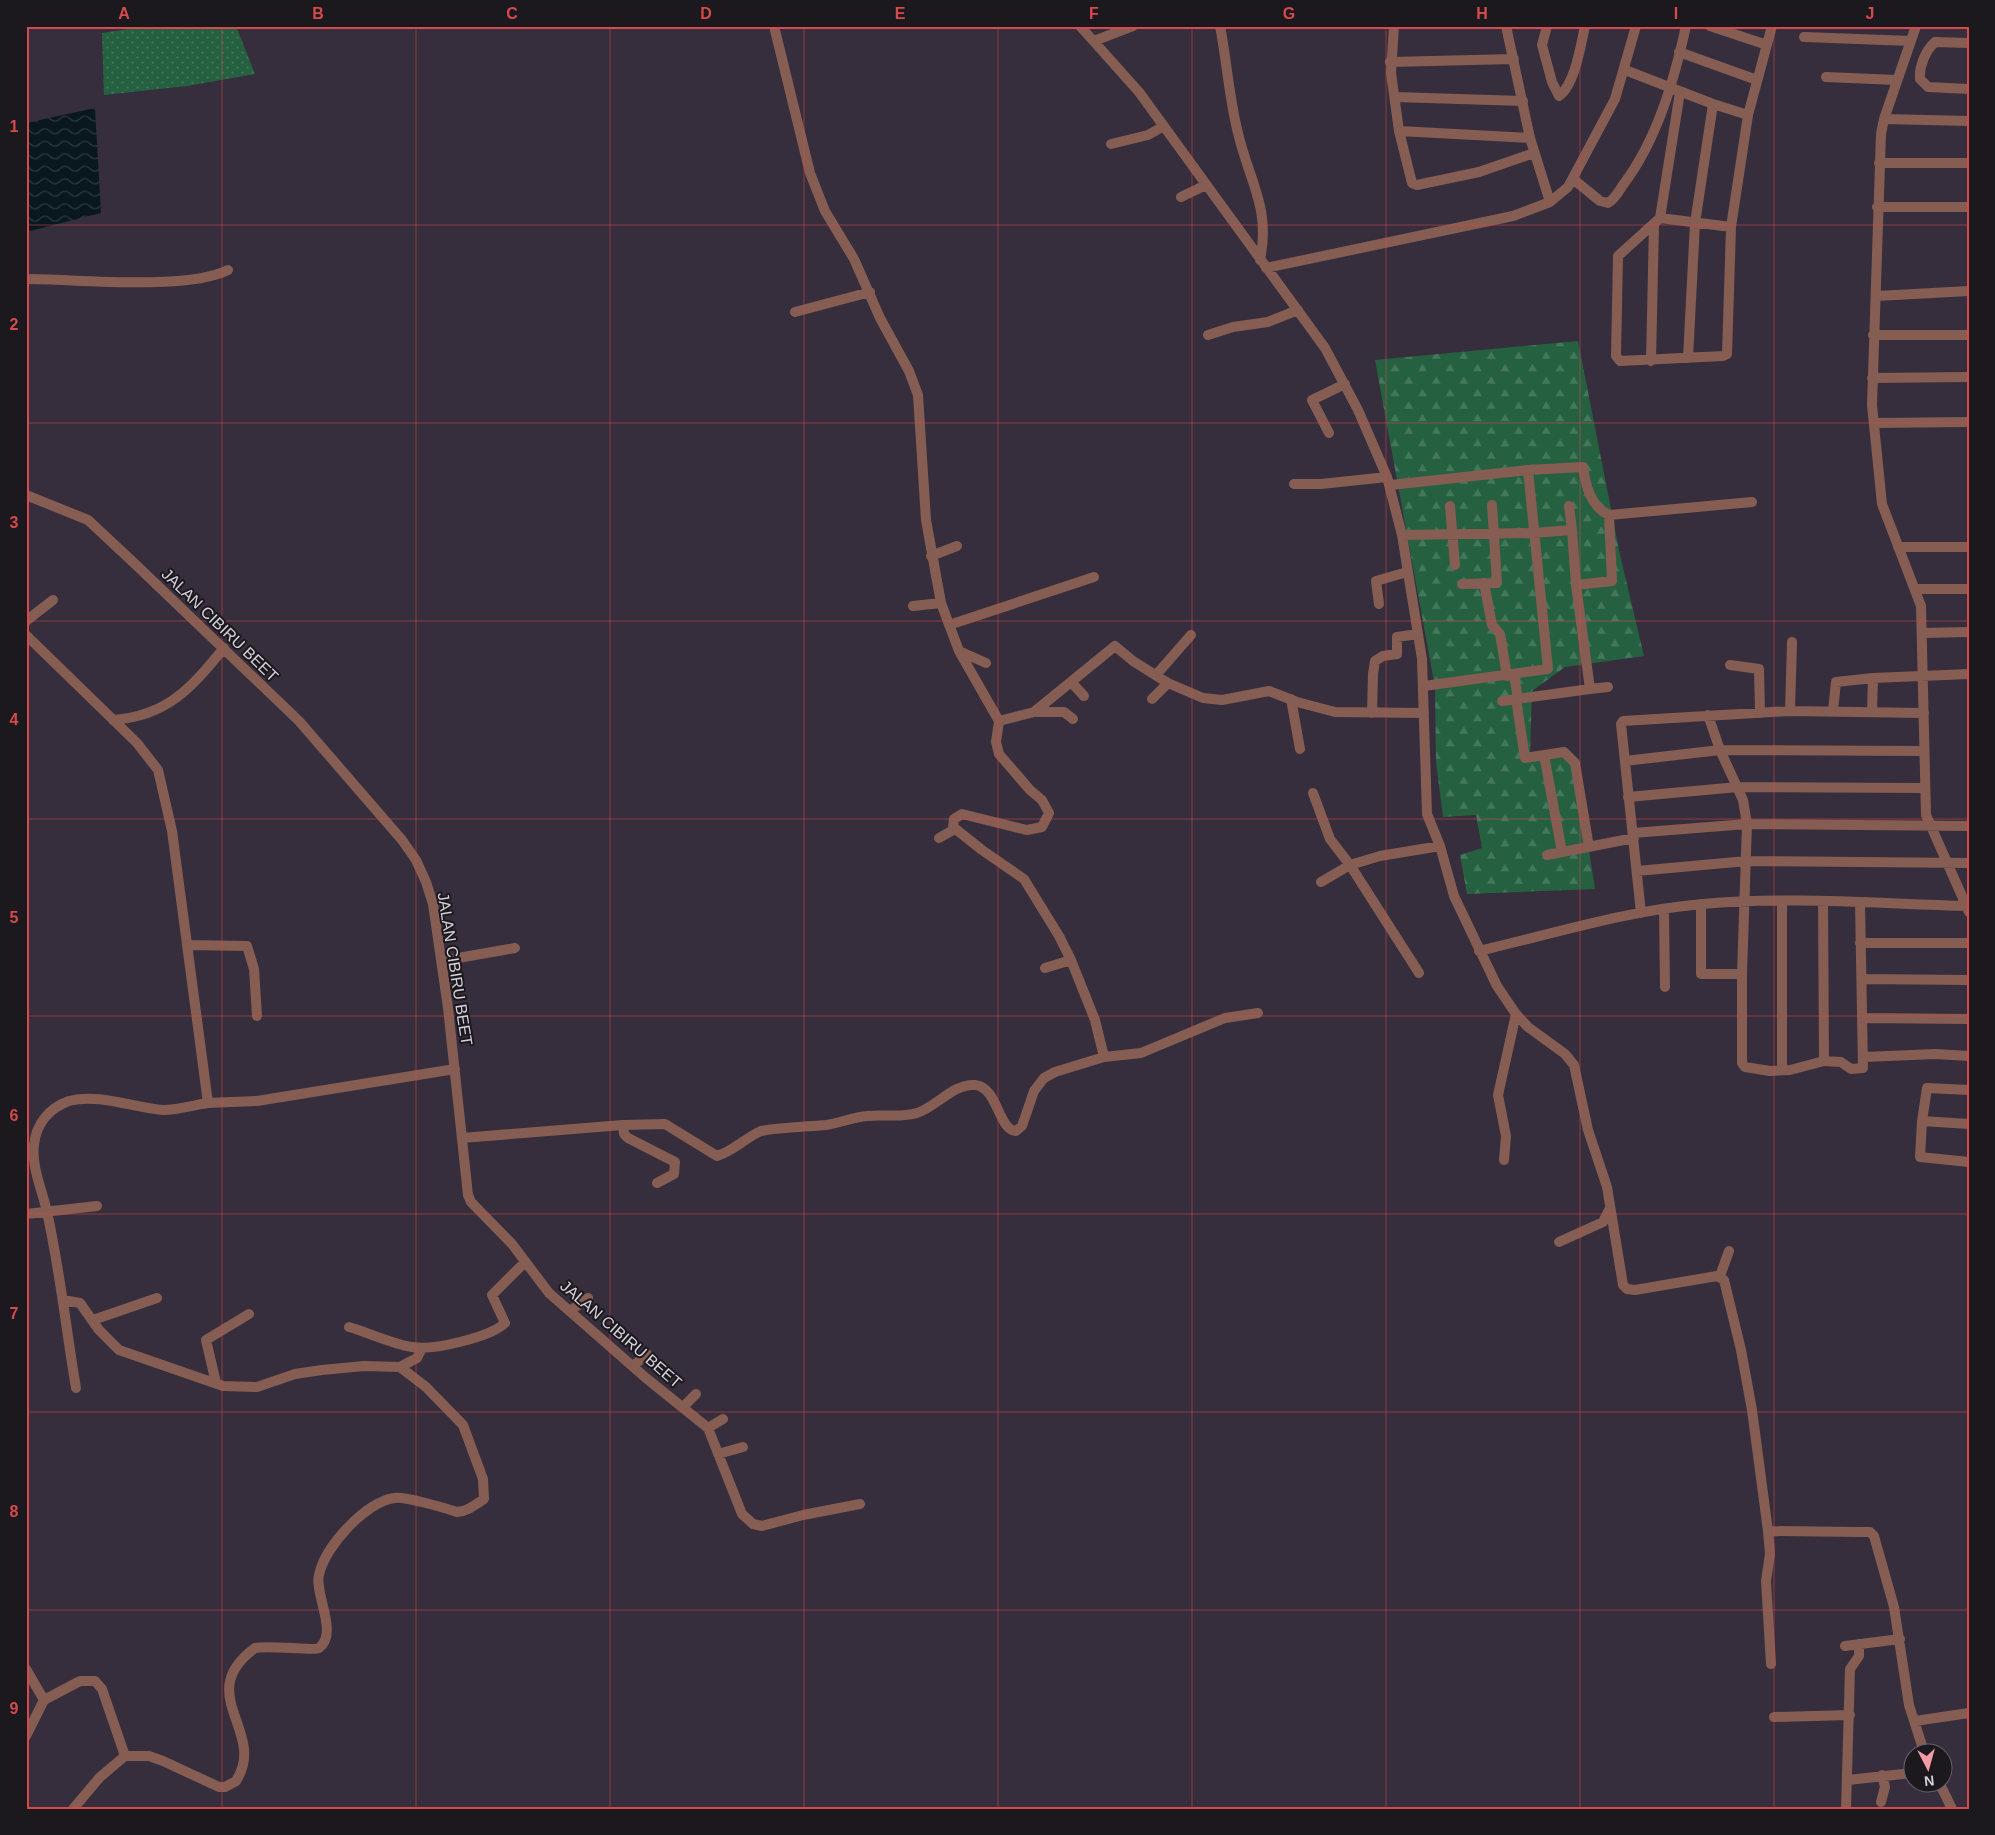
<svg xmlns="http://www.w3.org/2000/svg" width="1995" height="1835" font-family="Arial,sans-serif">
  <defs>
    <pattern id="grass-dots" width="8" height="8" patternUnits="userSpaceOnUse" patternTransform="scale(1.25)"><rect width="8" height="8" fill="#256141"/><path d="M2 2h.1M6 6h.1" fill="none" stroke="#44775c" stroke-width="1.8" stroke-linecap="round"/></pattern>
    <pattern id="forest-firs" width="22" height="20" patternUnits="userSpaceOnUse" patternTransform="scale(1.25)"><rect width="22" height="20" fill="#256141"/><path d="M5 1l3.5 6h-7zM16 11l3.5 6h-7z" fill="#44775c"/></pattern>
    <pattern id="water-waves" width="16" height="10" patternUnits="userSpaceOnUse" patternTransform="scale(1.25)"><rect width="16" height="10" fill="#09181f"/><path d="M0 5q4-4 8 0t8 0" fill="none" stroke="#2c393f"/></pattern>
  </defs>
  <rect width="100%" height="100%" fill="#362e3c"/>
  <path fill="url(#grass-dots)" d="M 148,26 L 236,26 L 255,74 L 187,86 L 104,95 L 102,33 Z"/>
  <path fill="url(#forest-firs)" d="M 1578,341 L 1620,555 L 1644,656 L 1565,667 L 1532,691 L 1530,757 L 1574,755 L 1595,889 L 1467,894 L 1460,855 L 1482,848 L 1476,815 L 1443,817 L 1436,762 L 1435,687 L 1375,360 Z"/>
  <path fill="url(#water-waves)" d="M 95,108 L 101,213 L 26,232 L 26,123 Z"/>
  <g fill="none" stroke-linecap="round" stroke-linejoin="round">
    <path stroke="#865d52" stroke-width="10" d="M 774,26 L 810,173 L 825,211 L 854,259 L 880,318 L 909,371 L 918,395 L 926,520 L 941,603 L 959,651 L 999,721 L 996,742 L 999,754 L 1030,790 L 1042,800 L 1049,813 L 1042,827 L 1027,830 L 962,814 L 954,819 L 953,827 L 982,850 L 1024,879 L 1059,936 L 1071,960 L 1095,1020 L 1104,1057
      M 1080,26 L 1139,92 L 1325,348 L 1358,410 L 1387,477 L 1402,535 L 1422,659 L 1427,814 L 1440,846 L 1454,896 L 1497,986 L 1516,1014 L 1528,1027 L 1565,1054 L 1574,1065 L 1588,1130 L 1607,1187 L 1623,1285 L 1627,1289 L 1635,1290 L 1717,1276 L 1724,1280 L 1741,1350 L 1752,1410 L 1768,1531 L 1860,1532 L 1870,1532 L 1874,1536 L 1894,1607 L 1909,1705 L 1924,1752
      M 1220,26 C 1227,62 1229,98 1238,133 C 1249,181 1271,208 1260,260
      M 1394,26 L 1391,73 L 1399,131 L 1412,183 L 1417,185 L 1479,172 L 1534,153
      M 1506,26 L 1530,138 L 1550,202
      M 1547,26 L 1542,45 L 1552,82 L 1559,96 C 1575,85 1581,44 1585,26
      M 1710,26 L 1767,45
      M 1916,26 L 1884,119 L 1881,134 L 1872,405 L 1882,504 L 1921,606 L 1926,815 L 1969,912
      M 1804,37 L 1911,41
      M 1094,41 L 1133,26
      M 1969,43 L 1935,42 C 1925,51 1919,67 1920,79 L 1928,87 L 1969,89
      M 1679,52 L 1757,80
      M 1390,62 L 1514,59
      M 1625,70 L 1713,104 L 1748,115
      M 1826,77 L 1897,80
      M 1680,92 L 1660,218 L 1618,256 L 1616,356 L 1620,361 L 1723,356 L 1727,354 L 1731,227 L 1748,115 L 1772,26
      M 1395,97 L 1523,101
      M 1884,119 L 1969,121
      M 1399,131 L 1530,138
      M 1111,144 L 1148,135 L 1164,126
      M 1879,163 L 1969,163
      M 1573,179 L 1600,201 L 1608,203 C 1615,199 1619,191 1623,185 C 1657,140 1674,81 1686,26
      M 1181,197 L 1206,185
      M 1877,207 L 1969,207
      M 1660,218 L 1731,227
      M 1266,268 L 1513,216 L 1550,202 L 1568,187 L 1615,99 L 1636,26
      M 26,279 C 77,279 186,291 228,270
      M 1877,296 L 1969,291
      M 795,312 L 870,292
      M 1208,335 L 1233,327 L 1268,322 L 1298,310
      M 1873,335 L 1969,335
      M 1688,358 L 1695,223 L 1713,104
      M 1651,361 L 1654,224
      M 1872,378 L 1969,377
      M 1875,423 L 1969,422
      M 1329,433 L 1312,400 L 1345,384
      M 1294,484 L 1321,484 L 1387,477
      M 1391,485 L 1528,470 L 1583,467 C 1586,486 1590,506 1609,515 L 1752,502
      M 26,495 L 88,520 L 133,562 L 299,721 L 402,840 L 416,860 L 426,882 L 433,904 L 448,1008 L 468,1195 L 471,1202 L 512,1244 L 549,1293 L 646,1378 L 708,1428 L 742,1514 L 753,1524 L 762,1526 L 803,1515 L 860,1504
      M 1450,506 L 1455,565
      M 1572,530 L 1576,585 L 1590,689 L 1608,687
      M 1402,535 L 1533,533 L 1572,530 L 1569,506
      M 1898,547 L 1969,547
      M 931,556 L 957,546
      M 1484,583 L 1492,625 L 1500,634 L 1507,676
      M 1462,584 L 1497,583 L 1492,505
      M 1576,585 L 1612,581 L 1609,515
      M 1916,589 L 1969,589
      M 1379,604 L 1376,581 L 1407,572
      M 913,606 L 941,603
      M 26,621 L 53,600
      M 949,625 L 1094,577
      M 1922,633 L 1969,632
      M 26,635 L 137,743 L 158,770 L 172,831 L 208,1103 C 194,1105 178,1110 163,1110 C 134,1108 99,1093 69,1101 C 49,1108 36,1124 34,1145 C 31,1167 43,1192 47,1212 C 60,1270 66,1329 76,1388
      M 959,651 L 986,663
      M 1730,665 L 1759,669 L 1760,713
      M 1156,675 L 1191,635
      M 1514,675 L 1518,699
      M 1072,683 L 1084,696
      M 1424,686 L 1548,669 L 1528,470
      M 1152,699 L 1168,683
      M 1291,699 L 1300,749
      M 1516,699 L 1525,758 L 1564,752 L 1575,763 L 1589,847
      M 1502,701 L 1590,689
      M 1790,711 L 1792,642
      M 1833,711 L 1836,682 L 1873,678
      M 1034,712 L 1064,712 L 1073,719
      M 1872,712 L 1873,678 L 1969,674
      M 1372,713 L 1373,674 L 1375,661 L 1383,656 L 1397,654 L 1397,637 L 1418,634
      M 1708,715 L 1720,750 L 1743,800 L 1747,824 L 1742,974 L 1742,1063 L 1745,1067 L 1770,1071 L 1790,1070 L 1824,1061 L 1841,1062 L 1851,1069 L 1863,1068 L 1860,903
      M 113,720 C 168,716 191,688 224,648
      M 999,721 L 1034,712 L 1115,646 L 1133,661 L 1168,683 L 1203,698 L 1222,700 L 1269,691 L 1297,702 L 1335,712 L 1424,713
      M 1544,755 L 1562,852
      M 1625,761 L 1720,750 L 1923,751
      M 1313,793 L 1330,839 L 1350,865 L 1419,973
      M 1628,797 L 1738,787 L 1924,788
      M 1633,833 L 1747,824 L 1969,826
      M 939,838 L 955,829
      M 1547,855 L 1634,838
      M 1637,871 L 1747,861 L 1969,863
      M 1321,882 L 1350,865 L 1380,856 L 1440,846
      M 1782,902 L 1782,1070
      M 1823,902 L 1824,1061
      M 1701,904 L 1701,974 L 1742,974
      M 1664,910 L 1665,987
      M 1641,913 L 1621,724 L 1623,721 L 1790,711 L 1924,713
      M 1860,943 L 1969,943
      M 188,945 L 247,946 L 254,969 L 257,1016
      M 1479,951 C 1552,934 1629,910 1703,904 C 1791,896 1881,904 1969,906
      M 441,961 L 515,948
      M 1045,968 L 1071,960
      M 1862,979 L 1969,980
      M 1863,1018 L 1969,1019
      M 1864,1057 L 1935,1054 L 1969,1056
      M 1969,1090 L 1927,1088 L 1922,1121 L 1920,1157 L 1969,1162
      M 208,1103 L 257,1101 L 455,1069
      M 1922,1121 L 1969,1124
      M 623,1125 L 624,1134 L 628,1138 L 675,1162 L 674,1174 L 657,1183
      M 462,1138 L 623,1125 L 665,1124 L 717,1156 C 734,1151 745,1138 761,1131 C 783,1127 804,1127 826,1125 C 840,1123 853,1117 867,1116 C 884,1114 901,1118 917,1113 C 936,1107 954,1083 975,1085 C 998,1087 998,1130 1016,1131 L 1022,1126 L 1034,1091 L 1044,1078 L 1055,1072 L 1104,1057 L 1141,1053 L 1225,1018 L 1258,1013
      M 1504,1160 L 1506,1136 L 1498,1095 L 1516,1014
      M 26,1214 L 97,1206
      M 1559,1242 L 1603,1222 L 1610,1208
      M 1720,1276 L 1729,1251
      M 63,1300 L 80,1303 L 99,1330 L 119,1350 L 223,1386 L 257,1387 L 295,1374 L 322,1370 L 364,1366 L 400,1367 L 426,1387 L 463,1425 L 483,1479 L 484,1499 C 475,1505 468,1511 457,1512 C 445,1508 404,1496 394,1498 C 365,1503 325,1546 319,1575 C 314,1593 339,1634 319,1648 C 315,1651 269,1645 255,1648 C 192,1694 268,1732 236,1781 L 225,1787 L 219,1787 L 163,1761 L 149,1756 L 125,1756 L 100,1777 L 73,1809
      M 570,1311 L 588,1298
      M 93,1320 L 157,1298
      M 349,1327 C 370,1333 391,1344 412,1347 C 432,1351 491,1337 505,1323 L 492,1295 L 525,1262
      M 633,1366 L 647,1354
      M 400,1367 L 417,1358 L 422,1348
      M 216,1383 L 206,1340 L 249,1314
      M 683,1407 L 696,1394
      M 708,1428 L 723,1419
      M 718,1454 L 743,1447
      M 1768,1531 L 1770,1554 L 1766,1581 L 1771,1664
      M 1845,1646 L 1900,1639
      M 26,1669 L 44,1700
      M 1774,1717 L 1850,1715
      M 1915,1721 L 1969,1713
      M 26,1736 L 44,1700 L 80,1681 L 95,1681 L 102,1689 L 125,1756
      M 1848,1780 L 1912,1773
      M 1939,1782 L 1952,1809
      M 1881,1802 L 1885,1787 L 1882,1775
      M 1846,1809 L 1850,1669 L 1859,1656 L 1859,1644"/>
  </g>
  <path fill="none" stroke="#d64a4c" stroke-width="1" stroke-opacity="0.55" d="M 222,26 L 222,1809M 416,26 L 416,1809M 610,26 L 610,1809M 804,26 L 804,1809M 998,26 L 998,1809M 1192,26 L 1192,1809M 1386,26 L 1386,1809M 1580,26 L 1580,1809M 1774,26 L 1774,1809M 26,225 L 1969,225M 26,423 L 1969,423M 26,621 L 1969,621M 26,819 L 1969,819M 26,1016 L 1969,1016M 26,1214 L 1969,1214M 26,1412 L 1969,1412M 26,1610 L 1969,1610"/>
  <g text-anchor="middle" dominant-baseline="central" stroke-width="4" stroke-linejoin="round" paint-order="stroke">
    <g font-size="16" fill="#d6d1da" stroke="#1b181e">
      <text transform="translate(220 625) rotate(44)">JALAN CIBIRU BEET</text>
      <text transform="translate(455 969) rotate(81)">JALAN CIBIRU BEET</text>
      <text transform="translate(621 1334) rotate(41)">JALAN CIBIRU BEET</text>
    </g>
  </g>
  <rect width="1995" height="1835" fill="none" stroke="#1b181e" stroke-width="55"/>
  <g transform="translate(1928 1768) rotate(174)"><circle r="24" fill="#1b181e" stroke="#666269"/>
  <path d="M0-4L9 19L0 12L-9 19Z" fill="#f49aa6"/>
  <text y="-8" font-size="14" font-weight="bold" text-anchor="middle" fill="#d6d1da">N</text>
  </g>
  <rect x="28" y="28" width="1940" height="1780" fill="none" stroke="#d64a4c" stroke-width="2"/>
  <g font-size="16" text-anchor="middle" font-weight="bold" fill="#d64a4c">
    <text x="124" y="19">A</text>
    <text x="318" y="19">B</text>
    <text x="512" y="19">C</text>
    <text x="706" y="19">D</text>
    <text x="900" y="19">E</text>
    <text x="1094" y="19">F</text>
    <text x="1289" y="19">G</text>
    <text x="1482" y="19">H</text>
    <text x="1676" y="19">I</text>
    <text x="1870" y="19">J</text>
    <text x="14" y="132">1</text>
    <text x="14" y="330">2</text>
    <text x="14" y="528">3</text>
    <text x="14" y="725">4</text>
    <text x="14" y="923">5</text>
    <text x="14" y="1121">6</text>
    <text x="14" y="1319">7</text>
    <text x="14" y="1517">8</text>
    <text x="14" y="1714">9</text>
  </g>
</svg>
